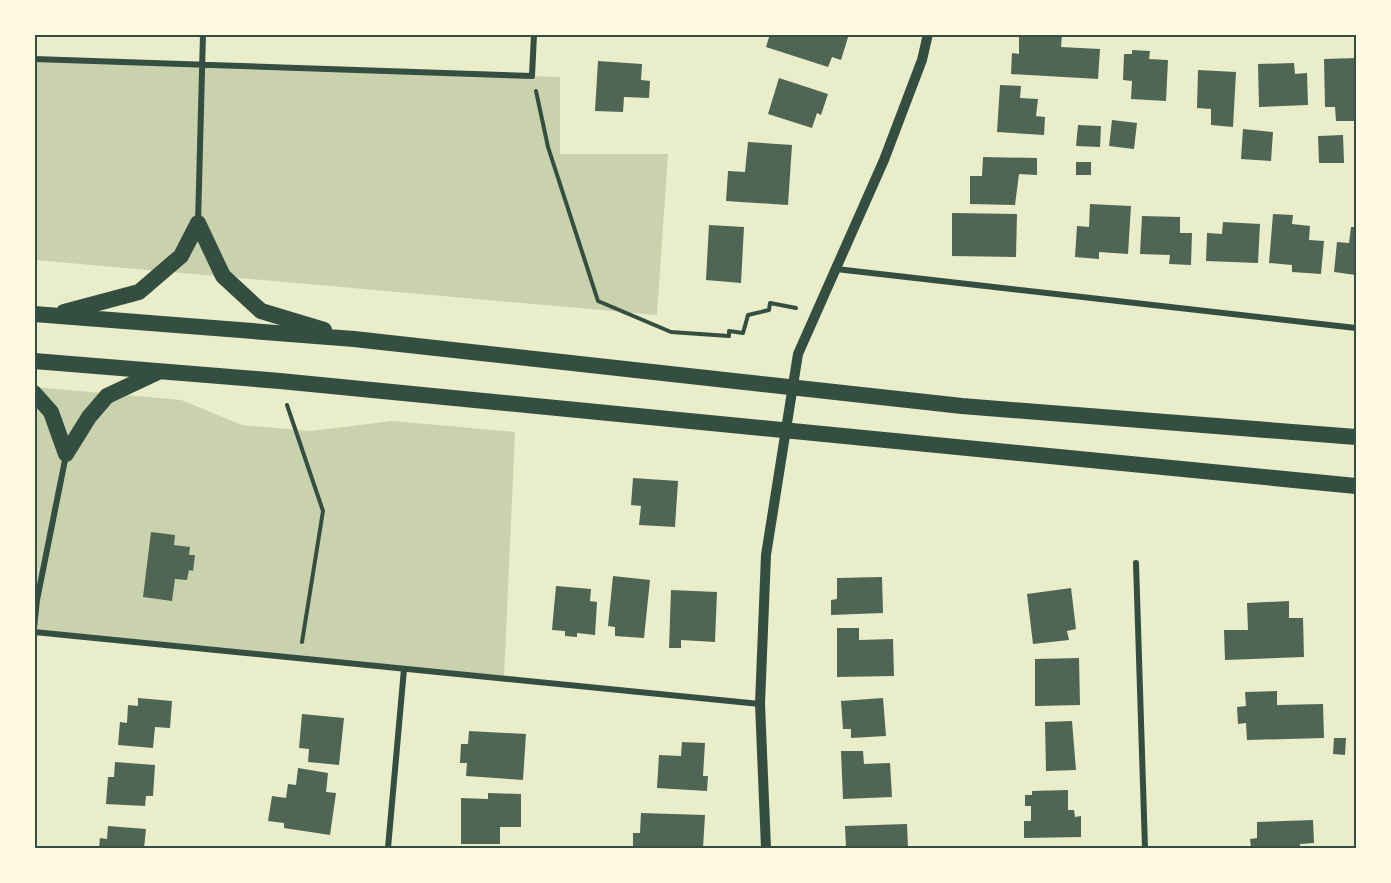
<svg xmlns="http://www.w3.org/2000/svg" width="1391" height="883" font-family="'Sofia Sans Condensed',sans-serif">
  <rect width="100%" height="100%" fill="#e9edc9"/>
  <path fill="#cad2ad" d="M 35,59 L 560,77 L 560,154 L 668,154 L 657,315 L 35,260 Z
    M 34,387 L 181,400 L 242,425 L 311,431 L 392,421 L 515,432 L 504,678 L 35,632 Z"/>
  <path fill="#4f6655" d="M 770,34 L 849,34 L 841,60 L 832,57 L 828,67 L 766,47 Z
    M 1019,34 L 1062,35 L 1061,47 L 1100,49 L 1098,79 L 1011,74 L 1012,53 L 1019,54 Z
    M 1132,50 L 1150,51 L 1149,59 L 1168,60 L 1166,101 L 1131,99 L 1132,81 L 1123,80 L 1124,54 L 1132,54 Z
    M 1356,58 L 1356,121 L 1336,121 L 1335,107 L 1325,107 L 1324,59 Z
    M 598,61 L 642,64 L 641,80 L 650,81 L 649,98 L 624,97 L 623,112 L 595,111 Z
    M 1294,63 L 1295,74 L 1307,73 L 1308,105 L 1259,107 L 1258,64 Z
    M 1198,70 L 1236,72 L 1233,127 L 1211,125 L 1211,109 L 1197,108 Z
    M 779,78 L 828,94 L 821,115 L 817,113 L 812,128 L 768,114 Z
    M 1000,85 L 1021,86 L 1020,98 L 1038,99 L 1036,116 L 1045,117 L 1044,135 L 997,132 Z
    M 1112,120 L 1137,123 L 1134,149 L 1109,146 Z
    M 1078,125 L 1101,126 L 1100,147 L 1076,146 Z
    M 1243,129 L 1273,132 L 1271,161 L 1241,159 Z
    M 1343,135 L 1344,163 L 1319,163 L 1318,136 Z
    M 748,142 L 792,145 L 788,205 L 726,201 L 728,171 L 745,172 Z
    M 983,157 L 1037,158 L 1037,175 L 1019,174 L 1015,205 L 970,204 L 970,176 L 982,176 Z
    M 1076,162 L 1091,162 L 1091,175 L 1076,175 Z
    M 1090,204 L 1131,206 L 1128,254 L 1099,252 L 1099,259 L 1075,257 L 1077,226 L 1089,227 Z
    M 952,213 L 1017,214 L 1016,257 L 952,256 Z
    M 1273,214 L 1293,215 L 1292,224 L 1310,226 L 1309,240 L 1324,241 L 1321,274 L 1292,272 L 1292,265 L 1269,263 Z
    M 1142,216 L 1180,217 L 1180,233 L 1192,233 L 1191,265 L 1169,264 L 1170,255 L 1140,254 Z
    M 1223,222 L 1260,224 L 1258,263 L 1206,261 L 1207,233 L 1222,234 Z
    M 709,225 L 744,227 L 741,283 L 706,280 Z
    M 1351,227 L 1356,227 L 1356,275 L 1334,272 L 1337,242 L 1349,243 Z
    M 633,478 L 678,481 L 675,527 L 639,525 L 641,506 L 631,505 Z
    M 151,532 L 175,535 L 174,545 L 190,547 L 189,555 L 195,555 L 193,571 L 189,570 L 187,580 L 175,579 L 172,601 L 143,597 Z
    M 613,576 L 650,580 L 644,638 L 615,636 L 615,627 L 608,626 Z
    M 882,577 L 883,613 L 831,615 L 831,600 L 837,599 L 837,578 Z
    M 556,586 L 591,589 L 590,601 L 597,602 L 595,635 L 577,633 L 577,637 L 565,636 L 565,631 L 552,630 Z
    M 1071,588 L 1076,629 L 1067,631 L 1069,640 L 1033,644 L 1027,594 Z
    M 671,590 L 717,592 L 715,642 L 681,640 L 681,648 L 669,648 Z
    M 1289,601 L 1289,618 L 1303,618 L 1304,657 L 1225,660 L 1224,630 L 1248,630 L 1247,603 Z
    M 837,628 L 859,628 L 859,640 L 893,639 L 894,676 L 837,677 Z
    M 1079,658 L 1080,705 L 1035,706 L 1035,659 Z
    M 1277,691 L 1277,705 L 1323,704 L 1324,738 L 1247,740 L 1246,723 L 1238,724 L 1237,707 L 1246,706 L 1245,692 Z
    M 138,698 L 172,701 L 170,728 L 155,727 L 153,748 L 118,745 L 120,722 L 127,723 L 128,705 L 138,706 Z
    M 883,698 L 886,736 L 851,738 L 851,729 L 843,729 L 841,701 Z
    M 302,714 L 344,718 L 339,765 L 308,762 L 309,749 L 299,748 Z
    M 1072,721 L 1076,770 L 1046,771 L 1045,722 Z
    M 469,731 L 526,734 L 523,780 L 466,776 L 467,763 L 460,763 L 461,744 L 468,744 Z
    M 1334,738 L 1346,738 L 1345,755 L 1333,754 Z
    M 682,742 L 705,743 L 703,776 L 708,776 L 707,791 L 657,788 L 659,755 L 681,756 Z
    M 841,751 L 863,751 L 864,764 L 890,763 L 892,797 L 843,799 Z
    M 115,762 L 155,765 L 153,796 L 146,796 L 145,806 L 106,804 L 108,777 L 114,777 Z
    M 298,768 L 328,773 L 326,792 L 336,793 L 330,835 L 284,828 L 284,823 L 268,821 L 272,796 L 286,798 L 288,784 L 296,785 Z
    M 1068,790 L 1068,810 L 1074,810 L 1075,817 L 1081,816 L 1081,837 L 1024,838 L 1024,821 L 1031,821 L 1031,806 L 1025,806 L 1025,795 L 1032,795 L 1032,791 Z
    M 488,793 L 521,794 L 521,827 L 500,827 L 500,844 L 461,844 L 461,798 L 488,799 Z
    M 641,813 L 705,815 L 703,848 L 633,848 L 633,833 L 640,833 Z
    M 1313,820 L 1314,843 L 1300,844 L 1300,848 L 1251,848 L 1250,839 L 1257,838 L 1257,822 Z
    M 907,824 L 908,848 L 846,848 L 845,826 Z
    M 108,826 L 146,829 L 144,848 L 99,848 L 100,838 L 107,839 Z"/>
  <g fill="none" stroke-linecap="round" stroke-linejoin="round">
    <path stroke="#344e41" stroke-width="4" d="M 536,91 L 548,147 L 598,301 L 671,332 L 729,336 L 729,331 L 743,333 L 748,315 L 769,310 L 770,303 L 796,308
      M 287,405 L 323,511 L 302,642"/>
    <path stroke="#344e41" stroke-width="6" d="M 34,59 L 532,76 L 534,34
      M 198,223 L 203,34
      M 836,269 L 1356,328
      M 1136,563 L 1145,848
      M 34,628 L 37,600 L 66,455
      M 34,632 L 760,704
      M 388,848 L 404,669"/>
    <path stroke="#344e41" stroke-width="10" d="M 766,848 L 760,704 L 766,555 L 798,354 L 884,160 L 922,60 L 928,34"/>
    <path stroke="#344e41" stroke-width="16" d="M 198,223 L 223,276 L 261,311 L 324,330
      M 64,312 L 139,292 L 181,256 L 198,223
      M 34,314 L 354,339 L 962,406 L 1356,437
      M 34,361 L 280,381 L 1356,486
      M 34,393 L 51,412 L 66,454
      M 66,454 L 89,417 L 107,396 L 158,372"/>
  </g>
  <rect width="1391" height="883" fill="none" stroke="#fefae0" stroke-width="72"/>
  <rect x="36" y="36" width="1319" height="811" fill="none" stroke="#344e41" stroke-width="2"/>
</svg>
